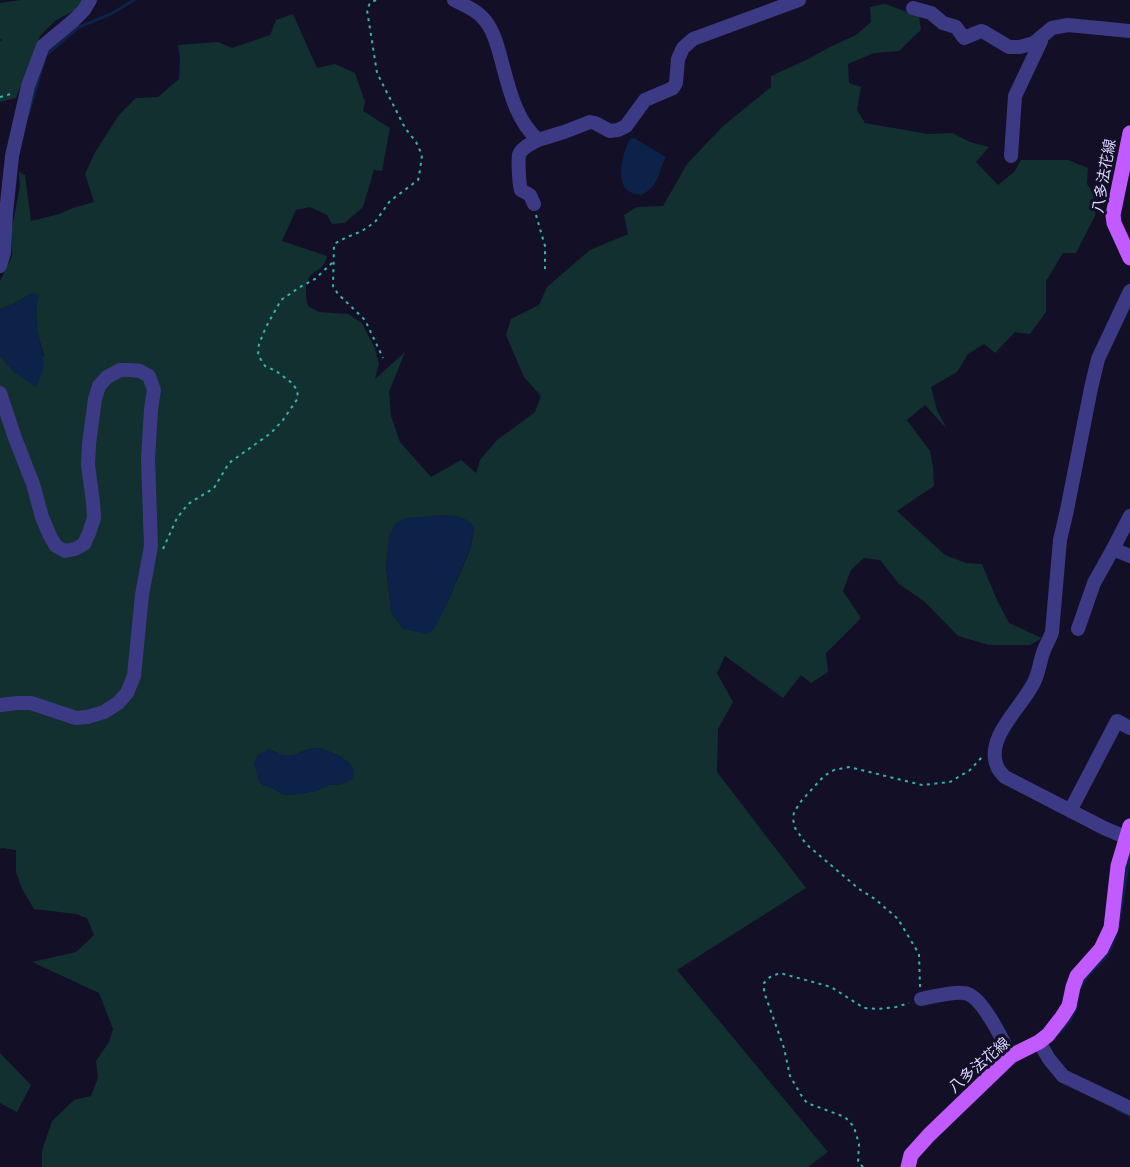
<svg xmlns="http://www.w3.org/2000/svg" width="1130" height="1167" font-family="'Fira Sans Condensed','Noto Sans JP',sans-serif">
  <rect width="100%" height="100%" fill="#130f26"/>
  <path fill="#12302f" fill-rule="evenodd" d="M 21,0 L 85,0 L 77,9 L 55,21 L 40,36 L 16,98 L 0,102 L 0,41 L 2,40 L 0,39 L 0,3 Z
    M 885,4 L 919,16 L 921,30 L 899,51 L 874,53 L 848,64 L 849,83 L 861,87 L 857,110 L 865,123 L 928,134 L 952,133 L 970,142 L 989,147 L 976,162 L 998,185 L 1014,172 L 1021,160 L 1068,160 L 1088,168 L 1087,184 L 1098,199 L 1095,216 L 1076,253 L 1063,253 L 1046,281 L 1046,312 L 1030,334 L 1015,332 L 995,353 L 984,344 L 968,354 L 957,372 L 931,387 L 937,410 L 947,429 L 925,405 L 907,420 L 930,451 L 933,467 L 934,486 L 897,511 L 945,555 L 966,563 L 982,564 L 997,600 L 1009,623 L 1042,638 L 1030,645 L 989,645 L 958,636 L 925,602 L 899,584 L 880,560 L 864,558 L 851,570 L 843,591 L 861,618 L 826,653 L 828,672 L 811,683 L 801,675 L 783,698 L 725,656 L 717,673 L 733,702 L 718,729 L 717,772 L 806,888 L 677,970 L 828,1152 L 808,1167 L 42,1167 L 42,1151 L 52,1121 L 74,1100 L 91,1096 L 98,1078 L 96,1061 L 109,1042 L 113,1029 L 99,993 L 32,962 L 76,952 L 94,935 L 87,918 L 76,914 L 34,909 L 22,889 L 16,872 L 16,850 L 1,848 L 0,850 L 0,355 L 15,373 L 44,356 L 37,331 L 36,307 L 33,293 L 13,304 L 0,309 L 0,281 L 12,256 L 12,228 L 20,186 L 19,172 L 25,175 L 31,221 L 59,214 L 73,208 L 94,202 L 85,174 L 94,154 L 119,115 L 136,98 L 158,97 L 179,79 L 180,57 L 178,45 L 218,42 L 232,48 L 270,35 L 276,20 L 293,14 L 317,68 L 335,64 L 355,73 L 365,102 L 363,111 L 390,128 L 382,171 L 374,170 L 363,207 L 345,223 L 332,224 L 327,215 L 310,207 L 296,210 L 282,241 L 327,256 C 323,273 316,267 309,278 C 304,286 306,298 308,306 L 319,312 L 348,314 L 362,323 L 375,349 L 379,364 L 375,379 L 405,352 L 389,392 L 391,416 L 400,442 L 431,477 L 461,460 L 476,473 L 480,460 L 497,440 L 535,412 L 541,396 L 524,377 L 506,335 L 511,319 L 539,305 L 547,287 L 590,250 L 628,234 L 624,215 L 637,207 L 663,206 L 687,164 L 722,127 L 771,87 L 771,76 L 806,60 L 834,45 L 856,35 L 871,22 L 870,7 ZM 474,527 L 471,547 L 446,606 L 403,629 L 391,611 L 386,565 ZM 320,748 L 340,756 L 351,765 L 343,784 L 328,785 L 316,791 L 292,795 L 282,794 L 271,787 L 268,749 L 282,755 L 294,755 L 309,749 Z
    M 0,1053 L 31,1085 L 17,1112 L 0,1103 Z"/>
  <path fill="#0c2248" d="M 634,138 L 666,157 C 661,165 659,178 654,185 C 651,189 646,192 642,195 C 638,194 635,195 632,193 C 613,186 623,152 630,139 Z
    M 33,293 L 39,295 C 36,307 35,320 38,332 C 42,358 49,362 36,387 L 15,373 L 0,355 L 0,309 L 13,304 Z
    M 443,515 C 455,516 467,516 474,527 L 471,546 L 446,606 L 434,629 L 427,634 L 403,629 L 391,611 L 386,565 L 389,535 L 396,523 L 406,518 Z
    M 320,748 C 333,753 359,761 353,779 L 343,784 L 328,785 L 316,791 L 292,795 L 282,794 L 271,787 L 264,786 L 259,782 L 254,763 L 258,755 L 268,749 L 282,755 L 294,755 L 309,749 Z"/>
  <g fill="none" stroke-linecap="round" stroke-linejoin="round">
    <path stroke="#0c2248" stroke-width="3" d="M 46,55 L 79,27 L 111,14 L 134,0
      M 28,115 L 44,61
      M 1119,921 L 1130,854
      M 1081,987 C 1086,975 1095,969 1103,960 C 1110,953 1114,942 1116,933
      M 1059,1033 L 1069,1022 L 1076,1008
      M 1118,1110 L 1130,1116"/>
    <path stroke="#2fb8b0" stroke-width="2" stroke-dasharray="3 4.5" stroke-linecap="butt" d="M 376,0 L 370,3 L 367,10 L 377,73 L 405,128 L 416,142 L 422,155 L 420,170 L 418,180 L 390,201 L 375,222 L 362,231 L 345,238 L 334,244 L 333,286 L 338,294 L 365,320 L 383,358
      M 0,97 L 14,93
      M 536,215 L 545,246 L 545,269
      M 163,549 L 177,518 L 188,504 L 214,488 L 229,463 L 271,433 L 283,420 L 298,398 L 297,390 L 292,383 L 276,371 L 265,366 L 258,355 L 259,344 L 266,327 L 281,300 L 300,287 L 315,279 L 334,261
      M 920,987 L 919,954 L 898,919 L 875,899 L 859,889 L 806,844 L 795,828 L 793,819 L 794,812 L 802,800 L 824,776 L 834,770 L 849,767 L 922,785 L 950,782 L 970,770 L 982,757
      M 863,1167 L 858,1162 L 859,1144 L 854,1127 L 845,1117 L 807,1103 L 801,1095 L 790,1076 L 784,1048 L 764,992 L 764,983 L 770,977 L 780,973 L 831,987 L 864,1008 L 878,1009 L 896,1007 L 909,1003"/>
    <path stroke="#3d3a85" stroke-width="14" d="M 454,0 C 463,5 475,9 482,17 C 493,28 497,44 501,59 C 509,88 515,119 538,140 L 564,132 L 590,122 L 595,123 L 610,131 L 618,130 L 626,126 L 645,100 L 673,88 L 676,83 L 678,59 L 683,48 L 693,39 L 799,0
      M 913,8 L 931,13 L 943,23 L 956,27 L 964,38 L 981,31 L 984,32 L 1009,47 L 1020,47 L 1034,43 L 1052,28 L 1068,25 L 1130,31
      M 1011,156 L 1015,96 L 1041,41 L 1039,39
      M 534,204 L 530,195 L 521,190 C 519,184 518,161 519,155 C 521,148 532,143 538,140
      M 0,266 L 4,253 L 6,213 L 12,156 L 28,86 L 43,46 L 73,21 L 84,10 L 90,0
      M 0,393 L 15,438 L 33,484 L 42,517 L 50,536 L 56,546 L 65,551 L 75,549 L 84,544 L 89,533 L 94,518 L 93,502 L 88,465 L 89,444 L 95,399 L 99,386 L 107,377 L 120,370 L 131,370 L 140,371 L 149,376 L 154,390 L 151,409 L 148,459 L 151,546 L 142,595 L 134,676 L 127,693 L 118,703 L 104,712 L 87,717 L 76,718 L 31,703 L 17,703 L 0,705
      M 1130,516 L 1113,549 L 1130,556
      M 1078,629 L 1094,583 L 1113,549
      M 1070,811 L 1117,721 L 1130,728
      M 1125,837 L 1104,828 L 1005,777 C 1002,774 998,770 997,766 C 985,738 1021,708 1033,684 C 1039,674 1039,664 1043,653 C 1045,646 1050,639 1052,632 L 1060,540 L 1067,510 L 1091,388 L 1098,359 L 1130,291
      M 921,999 C 931,997 959,990 968,994 C 984,1000 1003,1041 1011,1056
      M 1039,1042 L 1049,1059 L 1063,1076 L 1130,1108"/>
    <path stroke="#c25bff" stroke-width="15" d="M 1130,133 L 1113,215 L 1114,223 L 1130,258
      M 908,1167 L 911,1155 L 929,1135 L 1011,1056 L 1039,1042 L 1048,1035 L 1062,1017 L 1069,1006 L 1073,987 L 1077,976 L 1101,949 L 1111,928 L 1118,866 L 1130,826"/>
  </g>
  <g text-anchor="middle" dominant-baseline="central" stroke-width="6" stroke-linejoin="round" paint-order="stroke">
    <g font-size="15" fill="#d9d4ff" stroke="#130f26">
      <text transform="translate(1104 176) rotate(-80)">八多法花線</text>
      <text transform="translate(979 1065) rotate(-41)">八多法花線</text>
    </g>
  </g>
</svg>
